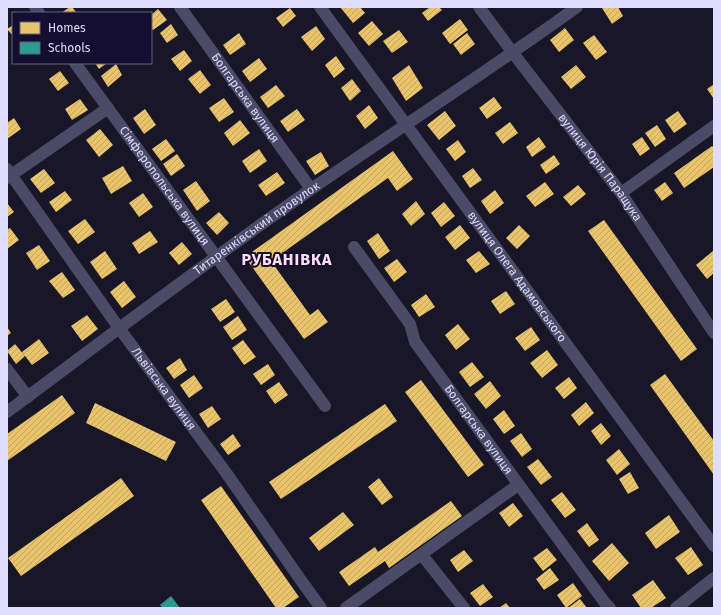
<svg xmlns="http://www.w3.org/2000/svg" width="721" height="615" font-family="'Fira Sans',sans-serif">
  <defs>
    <pattern id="homes-hatch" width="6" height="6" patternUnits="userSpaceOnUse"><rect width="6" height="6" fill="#e9c46a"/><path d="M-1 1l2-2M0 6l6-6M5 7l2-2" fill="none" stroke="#c0a462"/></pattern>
    <pattern id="schools-hatch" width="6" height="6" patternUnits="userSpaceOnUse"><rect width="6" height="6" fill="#2a9d8f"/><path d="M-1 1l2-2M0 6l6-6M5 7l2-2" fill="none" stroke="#32827b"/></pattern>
  </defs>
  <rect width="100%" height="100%" fill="#191627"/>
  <path fill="url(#homes-hatch)" d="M 70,7 L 72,7 L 77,13 L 61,13 Z
    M 340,7 L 360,7 L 365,13 L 353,23 Z
    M 430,7 L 439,7 L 442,10 L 428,21 L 422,13 Z
    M 603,7 L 618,7 L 623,16 L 612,24 L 602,8 Z
    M 290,8 L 296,16 L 283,27 L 276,18 Z
    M 158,9 L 167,20 L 153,30 L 151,28 L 151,15 Z
    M 460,19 L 468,30 L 450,44 L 442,33 Z
    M 372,21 L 383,34 L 369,46 L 358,33 Z
    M 171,24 L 178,35 L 167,43 L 160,33 Z
    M 13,25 L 13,36 L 7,29 Z
    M 316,26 L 325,39 L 312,51 L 301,37 Z
    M 565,28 L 574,40 L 559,52 L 550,40 Z
    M 399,30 L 408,42 L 392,53 L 383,41 Z
    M 239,33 L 246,44 L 230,55 L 223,45 Z
    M 467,33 L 475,44 L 461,55 L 453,44 Z
    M 594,35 L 607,52 L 596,60 L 583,43 Z
    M 184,50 L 192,61 L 180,71 L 171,59 Z
    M 336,56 L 345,69 L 334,78 L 325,65 Z
    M 259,58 L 267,69 L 250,82 L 242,71 Z
    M 95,63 L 107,63 L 99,69 Z
    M 116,64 L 122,75 L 108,87 L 101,76 Z
    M 409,65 L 423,88 L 406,101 L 392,78 Z
    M 576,65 L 586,77 L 571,89 L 561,77 Z
    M 200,70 L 211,85 L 200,94 L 188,79 Z
    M 60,71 L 69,83 L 58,91 L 49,79 Z
    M 352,79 L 361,91 L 350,101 L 341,88 Z
    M 714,84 L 714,99 L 707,89 Z
    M 276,85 L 285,96 L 268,108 L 260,97 Z
    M 494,97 L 502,108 L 487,119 L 479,108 Z
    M 224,98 L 234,112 L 219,122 L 209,108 Z
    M 80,99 L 88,110 L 72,120 L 65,109 Z
    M 369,105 L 378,118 L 365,129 L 356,116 Z
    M 145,109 L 156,125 L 144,134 L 133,118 Z
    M 297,109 L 305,120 L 288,132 L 280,121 Z
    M 445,111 L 456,126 L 439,140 L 427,125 Z
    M 678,111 L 687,124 L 674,133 L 665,120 Z
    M 14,118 L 21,129 L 7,139 L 7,123 Z
    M 240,120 L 250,133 L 233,146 L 224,133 Z
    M 510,122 L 518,133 L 503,144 L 495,133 Z
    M 657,125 L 666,139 L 655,147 L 645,133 Z
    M 100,129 L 113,145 L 99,157 L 86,140 Z
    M 539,137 L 546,147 L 532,157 L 526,147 Z
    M 642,137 L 650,149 L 640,156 L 632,144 Z
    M 166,139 L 175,151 L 161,161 L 152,149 Z
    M 458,140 L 466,152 L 455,161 L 446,149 Z
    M 712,146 L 714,148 L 714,167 L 684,188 L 674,173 Z
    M 259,149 L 267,161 L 250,173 L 242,161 Z
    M 393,151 L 413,179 L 397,191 L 388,178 L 271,261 L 310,315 L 318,309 L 328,322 L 304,339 L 245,257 Z
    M 321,152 L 329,166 L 315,175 L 306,161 Z
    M 177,154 L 185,166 L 171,176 L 163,164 Z
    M 554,155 L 560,164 L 546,174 L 540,165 Z
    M 123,166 L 132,181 L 111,194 L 102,178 Z
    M 473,168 L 482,180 L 470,188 L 462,176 Z
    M 44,169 L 55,183 L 41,193 L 30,179 Z
    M 277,172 L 285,183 L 266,196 L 258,185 Z
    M 196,181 L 210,201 L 197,211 L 183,190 Z
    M 545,182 L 554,194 L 535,207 L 526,196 Z
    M 665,182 L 673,193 L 662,201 L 654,190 Z
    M 578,185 L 586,194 L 571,206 L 563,197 Z
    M 495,190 L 504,203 L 490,214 L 481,201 Z
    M 65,191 L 72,200 L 56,212 L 49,202 Z
    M 143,193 L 153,207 L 139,217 L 129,203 Z
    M 416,201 L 425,214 L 411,226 L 402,214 Z
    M 444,202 L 455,216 L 441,227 L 431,213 Z
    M 7,203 L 14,212 L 7,217 Z
    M 219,212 L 229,223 L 217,235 L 206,223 Z
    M 85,219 L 95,232 L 78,244 L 68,231 Z
    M 604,220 L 697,349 L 681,361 L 588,231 Z
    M 460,225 L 470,238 L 455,250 L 445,237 Z
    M 519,225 L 530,236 L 517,249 L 506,238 Z
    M 10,228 L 19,240 L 7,249 L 7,230 Z
    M 150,231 L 158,242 L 139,254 L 132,243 Z
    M 378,233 L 390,251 L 379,259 L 367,241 Z
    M 182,242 L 192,254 L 179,265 L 169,253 Z
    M 39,245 L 50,261 L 37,270 L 26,253 Z
    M 105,251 L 117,269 L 102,279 L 90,262 Z
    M 479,251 L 490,264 L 476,273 L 466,260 Z
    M 713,251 L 714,273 L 707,279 L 696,265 Z
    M 397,259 L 407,272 L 394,282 L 384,268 Z
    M 62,272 L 75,290 L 63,298 L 49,281 Z
    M 124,281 L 136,297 L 122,308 L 110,292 Z
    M 506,291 L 515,304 L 500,314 L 491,301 Z
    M 426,294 L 435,307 L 419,317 L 411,305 Z
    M 226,299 L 235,312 L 220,322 L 211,309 Z
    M 87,315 L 98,329 L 82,341 L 71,326 Z
    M 238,316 L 247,330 L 232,340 L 223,327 Z
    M 458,324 L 470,339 L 456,350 L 445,335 Z
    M 7,327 L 11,333 L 7,336 Z
    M 531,327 L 540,340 L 525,351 L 515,338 Z
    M 39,339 L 49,353 L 32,365 L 22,352 Z
    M 243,340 L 256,357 L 244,365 L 232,348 Z
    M 15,344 L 25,356 L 16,364 L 7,351 Z
    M 547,350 L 558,365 L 542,378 L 530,363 Z
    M 180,358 L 187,370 L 174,379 L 166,368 Z
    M 472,362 L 484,377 L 470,387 L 459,372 Z
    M 268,364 L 275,375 L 261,385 L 253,374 Z
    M 665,374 L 714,441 L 714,475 L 650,385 Z
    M 194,375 L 203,388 L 189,398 L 180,385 Z
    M 569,377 L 577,388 L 564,399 L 555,388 Z
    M 421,380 L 484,465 L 468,477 L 405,392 Z
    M 490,381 L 501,396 L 486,409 L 474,394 Z
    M 279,382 L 288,395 L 275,404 L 266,391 Z
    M 62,395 L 75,413 L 7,461 L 7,434 Z
    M 586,402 L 594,413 L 579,426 L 571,415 Z
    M 95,403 L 176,442 L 166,461 L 86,423 Z
    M 385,404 L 397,421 L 281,499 L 269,482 Z
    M 212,406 L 221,419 L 208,428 L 199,414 Z
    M 504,410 L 515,426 L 504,434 L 493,419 Z
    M 601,423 L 611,436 L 601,445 L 591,431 Z
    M 521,433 L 532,449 L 522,457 L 510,441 Z
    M 233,434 L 241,446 L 228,455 L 220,444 Z
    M 619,449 L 630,464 L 617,475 L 606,460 Z
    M 538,459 L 552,477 L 541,485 L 527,467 Z
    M 630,472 L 639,488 L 628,494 L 619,479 Z
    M 121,478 L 134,496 L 21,576 L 8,558 Z
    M 379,478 L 393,497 L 382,505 L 368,487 Z
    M 221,486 L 299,597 L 283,608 L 276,608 L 201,500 Z
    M 562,492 L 576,510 L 565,518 L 551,500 Z
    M 451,501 L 462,516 L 389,568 L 385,561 L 349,586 L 339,572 L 375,547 L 378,552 Z
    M 513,503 L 523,516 L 509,527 L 499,513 Z
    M 343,512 L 354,525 L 319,551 L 309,538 Z
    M 669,515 L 680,532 L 656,549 L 645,533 Z
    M 587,523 L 599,540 L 589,547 L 577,531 Z
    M 612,543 L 629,563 L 609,581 L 592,561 Z
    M 691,547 L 703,565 L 688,575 L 675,558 Z
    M 547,548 L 557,560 L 543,571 L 533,558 Z
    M 464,550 L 473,561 L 458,572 L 450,560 Z
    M 550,568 L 559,580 L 544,590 L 536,579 Z
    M 653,580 L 666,598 L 651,608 L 641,608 L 632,595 Z
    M 573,583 L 582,596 L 566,608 L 557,595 Z
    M 483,584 L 493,597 L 480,606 L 470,593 Z
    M 580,599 L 587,608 L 568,608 Z
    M 506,603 L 510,608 L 499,608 Z"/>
  <path fill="url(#schools-hatch)" d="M 171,596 L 180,608 L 162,608 L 160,605 Z"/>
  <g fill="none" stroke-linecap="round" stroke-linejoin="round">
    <g stroke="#4b4b68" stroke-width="12">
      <path d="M 35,7 L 39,13"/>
      <path id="s1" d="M 180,7 L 311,189"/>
      <path id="s2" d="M 320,7 L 714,546"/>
      <path id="s3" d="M 479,7 L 513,53 L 621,193 L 714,333"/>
      <path id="s4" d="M 75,63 L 325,406"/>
      <path id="s5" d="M 7,169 L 119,328 L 227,474 L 300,579 L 321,608"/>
      <path d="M 7,178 L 108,108"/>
      <path d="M 621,193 L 714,126"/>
      <path id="s6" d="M 354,247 L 410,324 L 415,342 L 605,603 L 610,608"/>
      <path d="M 7,369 L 28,397"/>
      <path id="s7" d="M 7,412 C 108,337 207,261 310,190 C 399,128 490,70 577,7"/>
      <path d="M 422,555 L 464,608"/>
      <path d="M 346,608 L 518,485"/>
      <path d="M 676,608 L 714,578"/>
    </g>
  </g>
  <g text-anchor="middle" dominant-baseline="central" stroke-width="4" stroke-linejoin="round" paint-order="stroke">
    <g font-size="12" fill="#dfdcff" stroke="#140f2e">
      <text stroke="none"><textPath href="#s1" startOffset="112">Болгарська вулиця</textPath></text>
      <text stroke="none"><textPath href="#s3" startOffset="201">вулиця Юрія Паращука</textPath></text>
      <text stroke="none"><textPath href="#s4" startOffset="152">Сімферопольська вулиця</textPath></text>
      <text stroke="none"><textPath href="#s7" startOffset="310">Титаренківський провулок</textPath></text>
      <text stroke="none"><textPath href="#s2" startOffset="334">вулиця Олега Адамовського</textPath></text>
      <text stroke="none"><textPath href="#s5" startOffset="270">Львівська вулиця</textPath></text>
      <text stroke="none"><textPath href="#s6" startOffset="222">Болгарська вулиця</textPath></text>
    </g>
    <g font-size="16" font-weight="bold" letter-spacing="1" fill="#ffdef4" stroke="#140f2e">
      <text x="287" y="259">РУБАНІВКА</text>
    </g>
  </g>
  <rect width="721" height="615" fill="none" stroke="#dfdcff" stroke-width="16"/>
  <rect x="12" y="12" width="140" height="52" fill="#140f2e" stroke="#656182"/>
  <rect x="20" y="22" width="20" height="12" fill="#e9c46a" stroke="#656182"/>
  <text x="48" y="32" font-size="12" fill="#dfdcff">Homes</text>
  <rect x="20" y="42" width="20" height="12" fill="#2a9d8f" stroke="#656182"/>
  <text x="48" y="52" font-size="12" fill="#dfdcff">Schools</text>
</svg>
